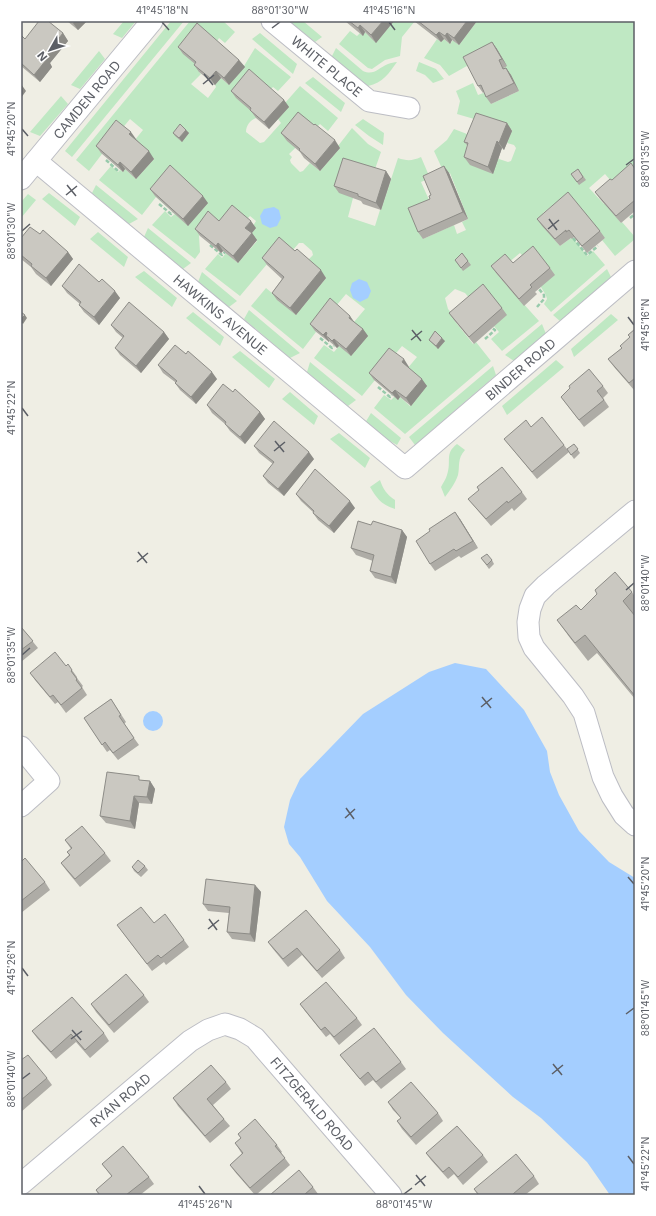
<svg xmlns="http://www.w3.org/2000/svg" width="656" height="1216" font-family="Inter,sans-serif">
  <rect width="100%" height="100%" fill="#efeee4"/>
  <path fill="#bfe8c3" d="M 124,21 L 136,21 L 122,38 L 113,34 Z
    M 171,21 L 184,21 L 72,157 L 65,151 Z
    M 190,21 L 223,21 L 235,32 L 225,43 L 219,38 L 216,43 L 199,72 L 201,74 L 191,84 L 208,98 L 216,87 L 215,85 L 221,78 L 229,85 L 244,67 L 244,66 L 255,48 L 291,77 L 278,91 L 273,87 L 270,90 L 256,118 C 250,120 246,126 246,132 L 260,143 L 264,142 L 281,123 L 278,119 L 285,103 L 300,86 L 338,118 L 328,131 L 320,124 L 289,154 L 292,157 L 290,160 L 291,163 L 300,172 L 303,171 L 310,163 L 320,171 L 340,148 L 338,146 L 352,128 L 368,144 L 381,152 L 375,169 L 353,198 L 348,217 L 375,226 L 380,210 L 381,210 L 398,158 C 407,161 412,161 421,157 L 430,178 L 421,182 L 430,202 L 423,239 L 454,225 L 457,234 L 466,230 L 462,222 L 468,219 L 450,173 L 445,175 L 434,151 L 447,140 L 454,129 L 467,134 L 469,138 L 466,148 L 508,162 L 511,161 L 516,148 L 514,145 L 507,143 L 512,130 L 457,114 L 460,101 L 456,91 L 473,83 L 478,95 L 486,92 L 491,104 L 519,91 L 508,77 L 504,68 L 506,66 L 497,49 L 449,76 L 440,65 L 424,58 L 437,39 L 441,42 L 444,39 L 450,44 L 453,40 L 459,45 L 477,21 L 635,21 L 635,171 L 617,188 L 605,174 L 589,188 L 604,204 L 605,203 L 621,223 L 622,222 L 635,237 L 635,239 L 615,256 L 602,240 L 605,238 L 555,205 L 553,205 L 543,213 L 543,226 L 560,246 L 571,238 L 573,238 L 587,256 L 593,251 L 605,265 L 551,312 L 544,304 L 547,299 C 546,293 542,290 540,285 C 533,274 529,262 520,253 L 496,273 L 539,321 L 502,351 L 491,339 L 499,332 L 465,293 L 455,289 L 445,298 L 448,309 L 456,318 L 454,320 L 473,344 L 476,342 L 491,361 L 405,434 L 374,408 L 384,395 L 391,400 L 394,397 L 400,397 L 410,406 L 407,369 L 417,357 L 402,346 L 374,380 L 375,380 L 362,396 L 314,358 L 324,345 L 334,352 L 339,346 L 354,322 L 365,309 L 346,294 L 315,331 L 316,332 L 303,349 L 251,306 L 266,288 L 278,298 L 296,315 L 326,278 L 307,261 L 313,255 L 312,251 L 303,243 L 299,243 L 292,251 L 284,244 L 240,296 L 205,269 L 218,254 L 222,258 L 226,253 L 238,263 L 257,241 L 250,235 L 253,226 L 256,221 L 250,216 L 246,220 L 224,228 L 213,218 L 199,236 L 200,252 L 195,259 L 152,225 L 165,211 L 171,217 L 175,214 L 188,226 L 156,197 L 142,215 L 99,180 L 111,166 L 118,172 L 120,170 L 123,172 L 125,169 L 136,179 L 154,159 L 134,141 L 143,130 L 130,119 L 102,153 L 102,154 L 89,171 L 76,160 Z
    M 289,21 L 303,21 L 322,37 L 315,42 Z
    M 394,21 L 415,21 L 402,37 L 400,56 L 385,60 L 372,69 L 368,68 L 339,44 L 350,31 L 357,36 L 360,33 L 363,35 L 365,32 L 376,42 Z
    M 260,33 L 297,64 L 293,74 L 252,39 Z
    M 336,48 L 363,71 C 374,76 378,68 388,64 C 391,63 394,62 397,62 C 389,73 383,83 368,86 L 331,58 Z
    M 99,51 L 105,59 L 80,89 L 71,85 Z
    M 419,62 L 436,69 L 444,79 L 433,83 L 425,75 L 416,71 Z
    M 313,77 L 345,103 L 341,112 L 305,83 Z
    M 61,96 L 68,104 L 40,136 L 30,132 Z
    M 363,119 L 384,133 L 383,145 L 369,136 L 355,125 Z
    M 96,185 L 138,219 L 129,224 L 92,193 Z
    M 49,193 L 80,217 L 75,226 L 42,199 Z
    M 28,194 L 36,200 L 21,218 L 21,202 Z
    M 148,228 L 191,263 L 183,269 L 144,237 Z
    M 98,232 L 128,257 L 124,267 L 90,239 Z
    M 607,269 L 612,279 L 561,322 L 553,315 Z
    M 144,271 L 177,298 L 172,307 L 135,277 Z
    M 202,272 L 237,301 L 229,307 L 198,282 Z
    M 249,310 L 300,353 L 290,358 L 244,319 Z
    M 193,312 L 224,337 L 220,346 L 186,318 Z
    M 611,314 L 618,320 L 574,357 L 571,349 Z
    M 542,324 L 546,334 L 514,361 L 505,355 Z
    M 240,351 L 275,379 L 269,388 L 232,357 Z
    M 556,360 L 564,367 L 507,415 L 502,406 Z
    M 310,362 L 356,400 L 348,406 L 307,372 Z
    M 493,366 L 496,375 L 415,445 L 409,437 Z
    M 290,392 L 318,416 L 314,425 L 282,399 Z
    M 371,413 L 401,438 L 397,445 L 390,441 L 365,423 Z
    M 339,433 L 370,458 L 365,468 L 330,439 Z
    M 457,444 L 465,450 C 457,459 460,465 458,475 C 455,484 450,490 445,497 L 441,487 C 443,483 446,479 447,475 C 452,461 444,454 457,444 Z
    M 380,480 C 383,489 387,495 395,500 L 395,509 C 381,504 378,500 370,487 Z"/>
  <path fill="#a4ceff" d="M 274,207 L 279,210 L 281,218 L 277,226 L 270,228 L 262,224 L 260,216 L 264,209 Z
    M 359,279 L 367,282 L 371,291 L 368,298 L 360,302 L 353,298 L 350,290 L 352,283 Z
    M 455,663 L 486,669 L 524,710 L 547,751 L 550,772 L 559,795 L 579,831 L 609,862 L 635,878 L 635,1195 L 610,1195 L 587,1162 L 541,1118 L 513,1097 L 443,1033 L 406,995 L 370,947 L 327,901 L 300,857 L 289,844 L 284,827 L 290,800 L 300,779 L 363,714 L 429,672 Z
    M143 721a10 10 0 1 1 20 0a10 10 0 1 1-20 0Z"/>
  <g fill="none" stroke-linecap="round" stroke-linejoin="round">
    <defs>
      <g id="minor">
        <path id="s1" d="M 272,21 L 369,101 L 409,108"/>
        <path id="s2" d="M 36,161 L 405,468 L 635,271"/>
        <path id="s3" d="M 21,179 L 152,21"/>
        <path d="M 635,511 L 546,585 L 535,596 L 530,609 L 528,622 L 529,637 L 534,648 L 573,696 L 584,713 L 603,777 L 612,796 L 624,815 L 635,825"/>
        <path d="M 21,747 L 49,781 L 21,806"/>
        <path id="s4" d="M 21,1184 L 190,1041 L 208,1030 L 225,1024 L 240,1029 L 255,1038 L 391,1195"/>
      </g>
    </defs>
    <use href="#minor" stroke="#bcbdc4" stroke-width="23"/>
    <path stroke="#97caab" stroke-width="2.5" stroke-dasharray="4 2" stroke-linecap="butt" d="M 106,160 L 117,170 L 119,168
      M 159,204 L 171,214 L 173,212
      M 630,218 L 635,214
      M 573,238 L 587,255 L 598,246
      M 210,245 L 222,255 L 225,252
      M 537,307 L 544,299 L 544,295 L 539,289
      M 320,338 L 332,348 L 334,346
      M 485,339 L 495,330 L 492,328
      M 378,387 L 390,397 L 392,395"/>
    <use href="#minor" stroke="#fff" stroke-width="21"/>
  </g>
  <path fill="#aeaca6" d="M 67,21 L 87,21 L 78,30 Z
    M 345,21 L 394,21 L 376,43 L 365,32 L 363,36 Z
    M 414,21 L 477,21 L 459,45 L 452,40 L 450,44 L 444,39 L 441,42 Z
    M 63,33 L 68,41 L 50,63 L 52,67 L 40,82 L 21,66 L 21,38 L 25,39 Z
    M 492,42 L 497,49 L 507,66 L 504,68 L 504,69 L 506,68 L 511,75 L 519,91 L 491,104 L 486,97 L 484,92 L 483,93 L 478,86 Z
    M 178,47 L 239,60 L 245,67 L 229,85 L 221,78 L 215,85 L 199,72 L 194,65 L 195,64 L 183,54 Z
    M 231,91 L 284,100 L 289,107 L 269,129 L 256,118 L 251,111 L 236,98 Z
    M 507,123 L 512,131 L 504,150 L 502,148 L 493,174 L 470,165 L 464,157 L 468,146 L 464,142 Z
    M 186,130 L 189,133 L 182,142 L 175,136 L 173,133 Z
    M 281,133 L 340,148 L 320,171 L 304,158 L 300,152 L 287,141 Z
    M 136,139 L 154,159 L 136,179 L 125,169 L 123,172 L 101,153 L 96,146 Z
    M 444,166 L 449,173 L 468,219 L 423,239 L 418,232 L 431,195 Z
    M 578,169 L 586,180 L 579,185 L 571,174 Z
    M 635,169 L 635,211 L 621,223 L 600,199 L 595,192 L 612,180 Z
    M 386,171 L 391,179 L 381,210 L 363,204 L 361,201 L 339,193 L 334,186 Z
    M 150,189 L 208,203 L 188,226 L 155,196 Z
    M 537,219 L 600,231 L 605,238 L 587,253 L 574,237 L 572,239 L 571,238 L 560,246 L 542,226 Z
    M 219,221 L 256,228 L 252,233 L 257,240 L 238,263 L 223,251 L 221,253 L 200,236 L 195,229 Z
    M 40,234 L 68,252 L 73,259 L 51,286 L 36,274 L 31,267 L 21,259 L 21,238 Z
    M 295,251 L 326,278 L 296,315 L 277,300 L 272,293 L 282,279 L 267,265 L 262,258 Z
    M 462,253 L 471,265 L 463,271 L 455,260 Z
    M 513,263 L 550,268 L 555,275 L 535,292 L 537,294 L 524,306 L 496,273 L 491,266 Z
    M 99,282 L 120,298 L 99,325 L 84,312 L 79,305 L 80,304 L 67,293 L 62,286 Z
    M 502,308 L 507,315 L 474,344 L 454,320 L 449,313 Z
    M 355,323 L 363,329 L 368,336 L 351,356 L 339,346 L 337,348 L 329,341 L 329,342 L 315,331 L 310,324 Z
    M 111,325 L 164,332 L 169,339 L 141,373 L 120,355 L 115,348 L 123,338 L 116,332 Z
    M 635,329 L 635,389 L 634,390 L 614,367 L 608,359 L 621,349 L 630,337 L 628,335 Z
    M 429,340 L 445,341 L 438,349 Z
    M 158,365 L 217,379 L 196,404 L 180,390 L 175,383 L 175,382 L 163,373 Z
    M 408,367 L 427,386 L 411,406 L 400,397 L 398,400 L 374,380 L 369,373 L 409,367 Z
    M 603,386 L 608,393 L 603,398 L 609,407 L 584,427 L 561,397 Z
    M 233,392 L 260,412 L 265,419 L 245,444 L 230,431 L 225,424 L 212,413 L 207,405 Z
    M 531,427 L 564,445 L 567,449 L 574,444 L 580,453 L 574,459 L 569,452 L 537,479 L 510,446 L 504,439 Z
    M 254,446 L 314,459 L 284,496 L 268,483 L 263,476 L 273,464 L 259,453 Z
    M 522,492 L 527,499 L 514,511 L 512,508 L 491,526 L 474,506 L 468,499 Z
    M 296,494 L 355,508 L 334,533 L 318,520 L 313,513 L 313,512 L 301,501 Z
    M 460,519 L 478,548 L 461,558 L 459,556 L 435,571 L 430,564 Z
    M 371,525 L 402,530 L 407,537 L 396,584 L 375,578 L 370,571 L 373,561 L 356,555 L 351,548 Z
    M 481,558 L 492,560 L 494,564 L 489,569 Z
    M 632,592 L 635,597 L 635,699 L 597,653 L 588,661 L 570,638 L 557,620 L 581,610 L 597,594 Z
    M 21,624 L 22,626 L 21,627 L 38,648 L 21,662 Z
    M 66,666 L 72,670 L 77,677 L 77,678 L 83,686 L 82,687 L 87,695 L 66,713 L 58,702 L 55,704 L 35,680 L 30,673 Z
    M 111,699 L 126,722 L 124,724 L 139,745 L 118,760 L 110,750 L 107,752 L 84,718 Z
    M 142,780 L 150,781 L 155,789 L 152,804 L 139,803 L 135,829 L 106,823 L 100,816 Z
    M 65,840 L 105,853 L 111,861 L 80,887 L 66,870 L 61,863 L 69,855 L 67,852 L 71,849 Z
    M 21,862 L 45,882 L 50,890 L 21,913 Z
    M 145,866 L 148,870 L 141,877 L 134,871 L 132,867 Z
    M 255,885 L 261,892 L 255,942 L 232,939 L 227,932 L 229,913 L 208,911 L 203,904 Z
    M 117,925 L 184,940 L 189,947 L 166,965 L 164,962 L 152,971 Z
    M 268,942 L 340,950 L 345,958 L 322,978 L 302,955 L 288,967 L 273,949 Z
    M 144,995 L 149,1002 L 114,1033 L 96,1012 L 91,1004 Z
    M 300,1004 L 357,1018 L 362,1025 L 339,1045 L 330,1034 L 326,1037 L 305,1011 Z
    M 32,1031 L 104,1033 L 109,1041 L 90,1058 L 76,1042 L 56,1059 L 37,1038 Z
    M 340,1055 L 401,1062 L 406,1069 L 381,1089 L 373,1080 L 365,1086 L 346,1062 Z
    M 21,1060 L 47,1078 L 52,1085 L 21,1112 Z
    M 226,1082 L 231,1089 L 213,1105 L 224,1119 L 230,1126 L 210,1143 L 178,1106 L 173,1098 Z
    M 388,1102 L 438,1113 L 443,1121 L 416,1145 L 402,1129 L 397,1121 L 401,1118 L 393,1110 Z
    M 238,1134 L 277,1145 L 282,1152 L 281,1153 L 290,1165 L 256,1195 L 255,1195 L 235,1172 L 230,1165 L 242,1154 L 235,1143 L 241,1138 Z
    M 426,1153 L 483,1155 L 488,1162 L 463,1185 L 454,1174 L 448,1179 L 431,1160 Z
    M 102,1164 L 149,1177 L 154,1184 L 140,1195 L 99,1195 L 96,1190 L 112,1177 Z
    M 534,1176 L 539,1184 L 525,1195 L 478,1195 L 474,1189 Z
    M 313,1187 L 318,1194 L 317,1195 L 270,1195 Z"/>
  <path fill="#8d8c87" d="M 75,21 L 87,21 L 78,30 L 73,23 Z
    M 383,21 L 394,21 L 376,43 L 371,35 Z
    M 467,21 L 477,21 L 459,45 L 454,38 Z
    M 360,25 L 365,32 L 363,36 L 358,28 Z
    M 439,32 L 444,39 L 441,42 L 436,35 Z
    M 63,33 L 68,41 L 50,63 L 52,67 L 40,82 L 34,75 L 44,57 Z
    M 447,33 L 452,40 L 450,44 L 445,36 Z
    M 492,42 L 497,49 L 507,66 L 502,59 Z
    M 239,60 L 245,67 L 229,85 L 224,78 Z
    M 506,68 L 511,75 L 519,91 L 514,83 Z
    M 216,71 L 221,78 L 215,85 L 210,78 Z
    M 21,84 L 26,91 L 21,98 Z
    M 284,100 L 289,107 L 269,129 L 264,122 Z
    M 507,123 L 512,131 L 504,150 L 499,143 Z
    M 186,130 L 189,133 L 182,142 L 179,138 Z
    M 131,132 L 136,139 L 134,141 L 129,134 Z
    M 335,140 L 340,148 L 320,171 L 315,164 Z
    M 497,141 L 502,148 L 493,174 L 488,167 Z
    M 149,151 L 154,159 L 136,179 L 131,172 Z
    M 120,162 L 125,169 L 123,172 L 118,165 Z
    M 444,166 L 449,173 L 468,219 L 463,212 Z
    M 386,171 L 391,179 L 381,210 L 376,203 Z
    M 203,196 L 208,203 L 188,226 L 183,219 Z
    M 251,221 L 256,228 L 250,235 L 245,228 Z
    M 252,233 L 257,240 L 238,263 L 233,256 Z
    M 218,243 L 223,251 L 221,253 L 216,246 Z
    M 68,252 L 73,259 L 51,286 L 46,278 Z
    M 321,270 L 326,278 L 296,315 L 290,308 Z
    M 115,291 L 120,298 L 99,325 L 94,317 Z
    M 25,315 L 27,318 L 23,324 L 21,322 L 21,319 Z
    M 350,316 L 355,323 L 349,318 Z
    M 363,329 L 368,336 L 351,356 L 346,349 Z
    M 164,332 L 169,339 L 141,373 L 136,366 Z
    M 326,332 L 331,339 L 326,336 L 329,341 L 329,342 L 323,335 Z
    M 442,338 L 445,341 L 438,349 L 436,346 Z
    M 334,339 L 339,346 L 337,348 L 332,341 Z
    M 404,359 L 409,367 L 407,369 L 402,362 Z
    M 212,372 L 217,379 L 196,404 L 191,397 Z
    M 422,379 L 427,386 L 411,406 L 406,398 Z
    M 395,390 L 400,397 L 398,400 L 392,393 Z
    M 260,412 L 265,419 L 245,444 L 240,437 Z
    M 309,452 L 314,459 L 284,496 L 278,489 Z
    M 350,501 L 355,508 L 334,533 L 329,526 Z
    M 455,512 L 460,519 L 478,548 L 473,541 Z
    M 402,530 L 407,537 L 396,584 L 391,577 Z
    M 150,781 L 155,789 L 152,804 L 147,797 Z
    M 134,796 L 139,803 L 135,829 L 130,821 Z
    M 255,885 L 261,892 L 255,942 L 250,934 Z"/>
  <path fill="#cac8c1" stroke="#8d8c87" d="M 39,21 L 48,21 L 63,33 L 44,57 L 47,59 L 34,75 L 21,63 L 21,38 L 22,36 L 25,39 Z
    M 349,21 L 383,21 L 371,35 L 360,25 L 358,28 Z
    M 418,21 L 467,21 L 454,38 L 447,33 L 445,36 L 439,32 L 436,35 Z
    M 197,23 L 239,60 L 224,78 L 216,71 L 210,78 L 194,65 L 196,62 L 178,47 Z
    M 492,42 L 502,59 L 499,60 L 503,69 L 506,68 L 514,83 L 486,97 L 481,85 L 478,86 L 463,57 Z
    M 249,69 L 284,100 L 264,122 L 251,111 L 250,110 L 251,108 L 231,91 Z
    M 298,112 L 314,125 L 315,124 L 335,140 L 315,164 L 299,150 L 300,149 L 281,133 Z
    M 476,113 L 507,123 L 499,143 L 497,141 L 488,167 L 464,157 L 468,143 L 464,142 Z
    M 116,120 L 131,132 L 129,134 L 149,151 L 131,172 L 120,162 L 118,165 L 96,146 Z
    M 180,124 L 186,130 L 179,138 L 173,133 Z
    M 343,158 L 386,171 L 376,203 L 358,196 L 358,194 L 334,186 Z
    M 631,163 L 635,169 L 635,200 L 616,216 L 595,192 L 610,179 L 612,180 Z
    M 170,165 L 203,196 L 183,219 L 150,189 Z
    M 444,166 L 463,212 L 418,232 L 408,208 L 430,199 L 429,196 L 431,195 L 423,176 Z
    M 578,169 L 583,177 L 577,182 L 571,174 Z
    M 568,192 L 600,231 L 582,246 L 569,230 L 566,232 L 566,230 L 555,239 L 537,219 Z
    M 232,205 L 251,221 L 245,228 L 252,233 L 233,256 L 218,243 L 216,246 L 195,229 L 208,211 L 219,221 Z
    M 30,227 L 40,234 L 43,230 L 68,252 L 46,278 L 31,266 L 32,264 L 21,255 L 21,238 Z
    M 279,237 L 295,251 L 297,249 L 321,270 L 290,308 L 272,293 L 284,277 L 262,258 Z
    M 533,246 L 550,268 L 530,285 L 532,287 L 519,299 L 491,266 L 505,254 L 513,263 Z
    M 462,253 L 468,261 L 461,268 L 455,260 Z
    M 79,264 L 99,282 L 102,279 L 115,291 L 94,317 L 79,305 L 81,302 L 62,286 Z
    M 483,284 L 502,308 L 469,337 L 449,313 Z
    M 330,298 L 350,316 L 349,318 L 363,329 L 346,349 L 334,339 L 332,341 L 329,338 L 326,336 L 327,333 L 326,332 L 323,335 L 310,324 Z
    M 129,302 L 164,332 L 136,366 L 115,348 L 124,336 L 111,325 Z
    M 21,312 L 25,315 L 21,319 Z
    M 635,329 L 635,378 L 629,383 L 608,359 L 622,348 L 620,346 L 630,337 L 628,335 Z
    M 435,331 L 442,338 L 436,346 L 429,340 Z
    M 175,345 L 186,354 L 188,351 L 212,372 L 191,397 L 175,383 L 177,381 L 158,365 Z
    M 389,348 L 404,359 L 402,362 L 422,379 L 406,398 L 395,390 L 392,393 L 369,373 Z
    M 589,369 L 603,386 L 597,391 L 604,400 L 579,420 L 561,397 L 570,388 L 569,386 Z
    M 223,384 L 233,392 L 235,389 L 260,412 L 240,437 L 225,424 L 226,422 L 207,405 Z
    M 542,417 L 564,445 L 532,472 L 504,439 L 526,420 L 531,427 Z
    M 274,421 L 309,452 L 278,489 L 263,476 L 274,462 L 254,446 Z
    M 574,444 L 578,449 L 571,455 L 567,449 Z
    M 502,467 L 522,492 L 508,503 L 507,501 L 486,519 L 468,499 L 479,490 L 477,487 Z
    M 315,469 L 350,501 L 329,526 L 313,513 L 314,511 L 296,494 Z
    M 455,512 L 473,541 L 456,551 L 454,549 L 430,564 L 416,541 L 430,531 L 429,529 Z
    M 358,521 L 371,525 L 373,521 L 402,530 L 391,577 L 370,571 L 374,555 L 351,548 Z
    M 487,554 L 492,560 L 487,565 L 481,558 Z
    M 615,572 L 632,592 L 623,601 L 635,616 L 635,696 L 585,635 L 575,643 L 557,620 L 576,605 L 581,610 L 597,594 L 595,590 Z
    M 21,627 L 33,641 L 21,650 Z
    M 55,652 L 66,666 L 68,664 L 72,670 L 71,671 L 77,679 L 76,680 L 82,688 L 61,705 L 53,695 L 50,697 L 30,673 Z
    M 111,699 L 121,715 L 119,716 L 134,738 L 113,753 L 105,742 L 102,745 L 84,718 Z
    M 107,772 L 139,776 L 139,780 L 150,781 L 147,797 L 134,796 L 130,821 L 100,816 Z
    M 82,826 L 105,853 L 75,879 L 61,863 L 70,855 L 67,852 L 72,848 L 65,840 Z
    M 25,858 L 45,882 L 21,901 L 21,862 Z
    M 138,860 L 145,866 L 138,873 L 132,867 Z
    M 206,879 L 255,885 L 250,934 L 227,932 L 230,907 L 203,904 Z
    M 141,907 L 154,923 L 165,914 L 184,940 L 161,958 L 158,955 L 147,964 L 117,925 Z
    M 306,910 L 340,950 L 317,971 L 297,948 L 283,959 L 268,942 Z
    M 126,974 L 144,995 L 109,1025 L 91,1004 Z
    M 326,982 L 357,1018 L 334,1037 L 325,1027 L 321,1030 L 300,1004 Z
    M 72,997 L 104,1033 L 85,1050 L 71,1034 L 51,1052 L 32,1031 Z
    M 374,1028 L 401,1062 L 376,1082 L 368,1072 L 360,1079 L 340,1055 Z
    M 28,1055 L 47,1078 L 21,1100 L 21,1060 Z
    M 211,1065 L 226,1082 L 207,1099 L 224,1119 L 205,1136 L 173,1098 Z
    M 411,1082 L 438,1113 L 411,1137 L 397,1121 L 401,1118 L 388,1102 Z
    M 255,1119 L 277,1145 L 275,1146 L 285,1158 L 250,1188 L 230,1165 L 243,1153 L 235,1143 L 241,1138 L 238,1134 Z
    M 457,1126 L 483,1155 L 458,1177 L 449,1167 L 443,1172 L 426,1153 Z
    M 123,1146 L 149,1177 L 126,1195 L 100,1195 L 96,1190 L 112,1176 L 102,1164 Z
    M 516,1154 L 534,1176 L 513,1194 L 515,1195 L 479,1195 L 474,1189 Z
    M 299,1170 L 313,1187 L 304,1195 L 270,1195 Z"/>
  <path fill="none" stroke="#5c5f66" stroke-width="1.5" d="M 162,22 L 169,30M 389,22 L 395,30M 272,28 L 280,22M 204,74 L 213,85M 203,84 L 214,75M 22,129 L 28,136M 626,165 L 634,159M 67,185 L 76,196M 66,195 L 77,186M 549,219 L 557,230M 548,229 L 559,220M 22,231 L 30,224M 628,317 L 634,325M 412,330 L 421,341M 411,340 L 422,331M 22,408 L 28,416M 275,441 L 284,452M 274,451 L 285,442M 138,552 L 147,563M 137,562 L 148,553M 626,590 L 634,583M 22,655 L 30,648M 482,697 L 491,708M 481,707 L 492,698M 346,808 L 354,819M 345,818 L 355,809M 628,877 L 634,884M 209,919 L 217,930M 208,929 L 219,920M 22,968 L 28,976M 626,1014 L 634,1008M 72,1030 L 81,1040M 71,1039 L 82,1031M 553,1064 L 562,1075M 552,1074 L 563,1065M 22,1079 L 30,1073M 628,1156 L 634,1164M 416,1175 L 425,1186M 415,1185 L 426,1176M 199,1186 L 205,1194M 404,1194 L 412,1188"/>
  <g text-anchor="middle" dominant-baseline="central" stroke-width="3.5" stroke-linejoin="round" paint-order="stroke">
    <g font-size="13" fill="#5c5f66" stroke="#fff">
      <text stroke="none"><textPath href="#s1" startOffset="71">WHITE PLACE</textPath></text>
      <text stroke="none"><textPath href="#s3" startOffset="103">CAMDEN ROAD</textPath></text>
      <text stroke="none"><textPath href="#s2" startOffset="240">HAWKINS AVENUE</textPath></text>
      <text stroke="none"><textPath href="#s2" startOffset="632">BINDER ROAD</textPath></text>
      <text stroke="none"><textPath href="#s4" startOffset="130">RYAN ROAD</textPath></text>
      <text stroke="none"><textPath href="#s4" startOffset="381">FITZGERALD ROAD</textPath></text>
    </g>
  </g>
  <rect width="656" height="1216" fill="none" stroke="#ffffff" stroke-width="44"/>
  <g transform="translate(50 50) rotate(231)" stroke="#ffffff" stroke-width="3" paint-order="stroke">
  <path d="M0-3L7 15L0 10L-7 15Z" fill="#5c5f66"/>
  <text y="-6" font-size="11" font-weight="bold" text-anchor="middle" fill="#5c5f66">N</text>
  </g>
  <rect x="22" y="22" width="612" height="1172" fill="none" stroke="#5c5f66" stroke-width="1.5"/>
  <g font-size="10" text-anchor="middle" fill="#5c5f66">
    <text x="162" y="14">41°45'18"N</text>
    <text x="280" y="14">88°01'30"W</text>
    <text x="389" y="14">41°45'16"N</text>
    <text transform="translate(11 129) rotate(-90)" y="4">41°45'20"N</text>
    <text transform="translate(645 159) rotate(-90)" y="4">88°01'35"W</text>
    <text transform="translate(11 231) rotate(-90)" y="4">88°01'30"W</text>
    <text transform="translate(645 325) rotate(-90)" y="4">41°45'16"N</text>
    <text transform="translate(11 408) rotate(-90)" y="4">41°45'22"N</text>
    <text transform="translate(645 583) rotate(-90)" y="4">88°01'40"W</text>
    <text transform="translate(11 655) rotate(-90)" y="4">88°01'35"W</text>
    <text transform="translate(645 884) rotate(-90)" y="4">41°45'20"N</text>
    <text transform="translate(11 968) rotate(-90)" y="4">41°45'26"N</text>
    <text transform="translate(645 1008) rotate(-90)" y="4">88°01'45"W</text>
    <text transform="translate(11 1079) rotate(-90)" y="4">88°01'40"W</text>
    <text transform="translate(645 1164) rotate(-90)" y="4">41°45'22"N</text>
    <text x="205" y="1208">41°45'26"N</text>
    <text x="404" y="1208">88°01'45"W</text>
  </g>
</svg>
